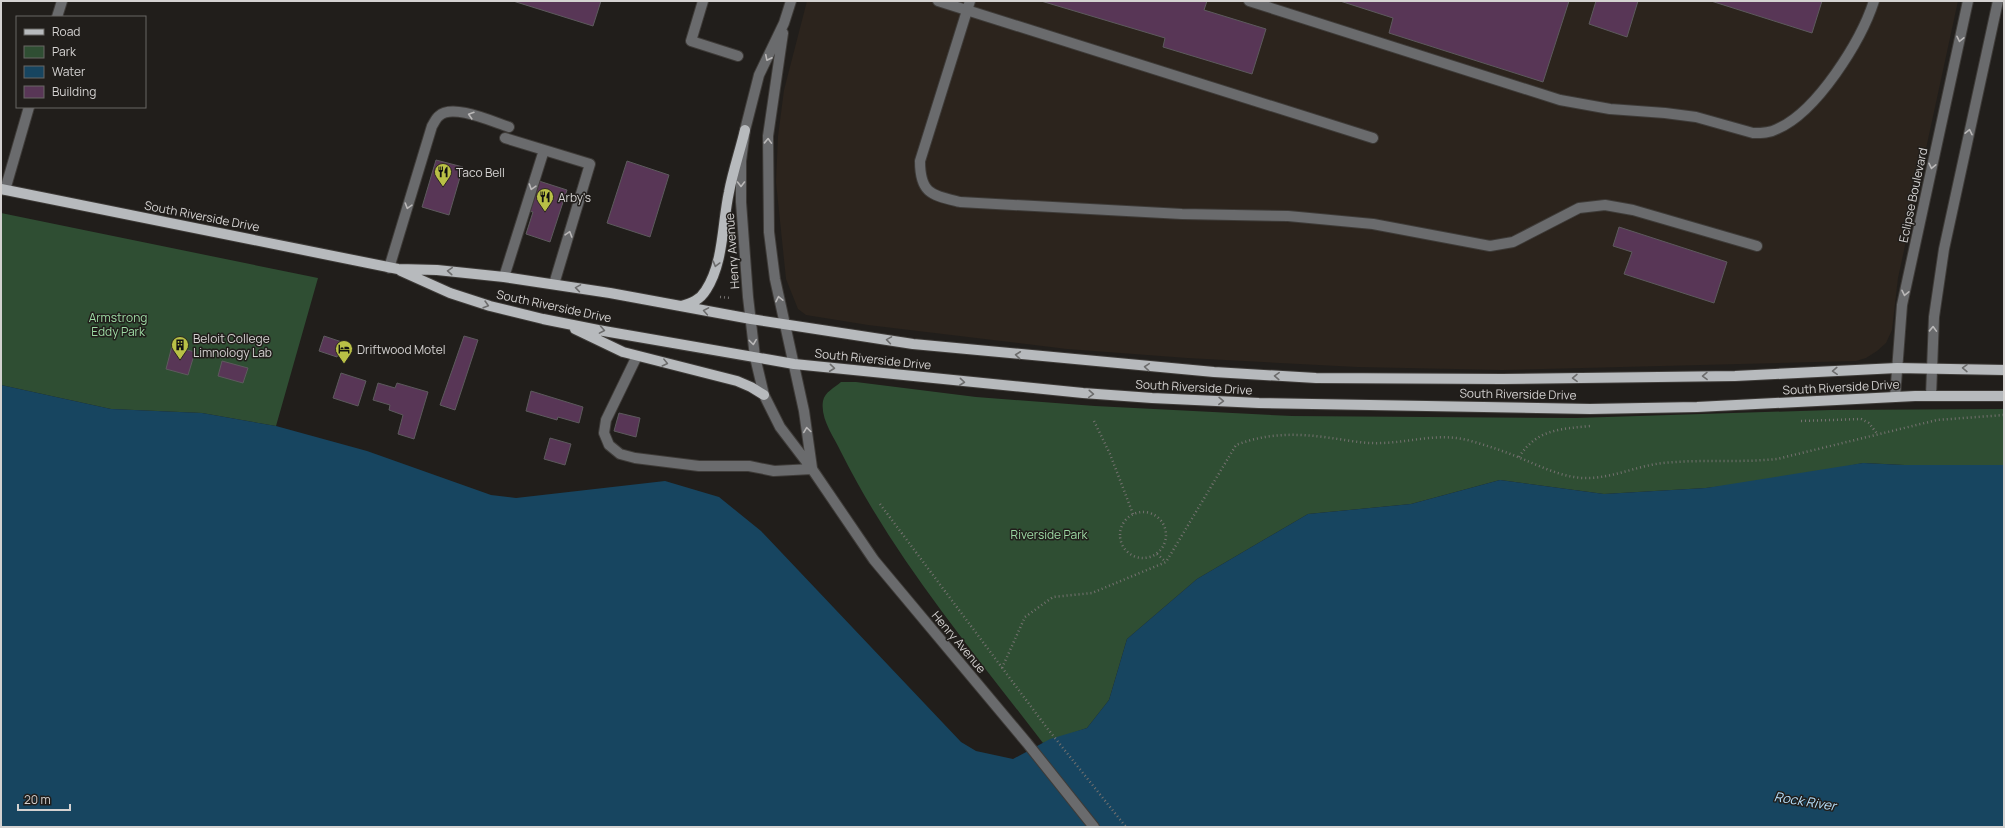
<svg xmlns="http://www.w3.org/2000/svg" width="2005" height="828" font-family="Manrope,sans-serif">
  <rect width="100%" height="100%" fill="#211e1b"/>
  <path fill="#2c241d" d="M 807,1 L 1958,1 L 1898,278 L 1892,330 L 1886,343 L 1877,351 L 1866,358 L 1856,361 L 1502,370 L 1357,367 L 1187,358 L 1067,349 L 868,325 L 806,315 L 798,309 L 786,279 L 776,182 L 778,136 L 784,90 Z"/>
  <path fill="#2f4e33" d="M 1,213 L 318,278 L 276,426 L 202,413 L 111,409 L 1,385 Z
    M 841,382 L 856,382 L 976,397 L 1095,406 L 1292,416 L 1576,418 L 1831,410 L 2004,409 L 2004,465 L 1904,465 L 1863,463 L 1784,479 L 1706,488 L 1604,494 L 1500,480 L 1411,504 L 1308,514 L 1197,579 L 1127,639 L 1109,700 L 1087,728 L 1043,743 C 971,649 894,558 841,452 C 834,437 820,419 823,401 C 825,392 834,388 841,382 Z"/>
  <path fill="#174560" d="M 1,385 L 111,409 L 202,413 L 276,426 L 367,451 L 491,495 L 516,498 L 665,481 L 719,497 L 761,531 L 961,742 L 976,751 L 1013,759 L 1050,739 L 1087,728 L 1109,700 L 1127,639 L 1197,579 L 1308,514 L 1411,504 L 1500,480 L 1604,494 L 1706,488 L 1863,463 L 1904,465 L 2004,465 L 2004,827 L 1,827 Z"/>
  <path fill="#583656" stroke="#5d5a5d" d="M 513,1 L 601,1 L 593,26 Z
    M 1041,1 L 1207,1 L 1204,10 L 1266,29 L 1252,74 L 1163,47 L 1165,38 Z
    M 1340,1 L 1569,1 L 1543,82 L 1389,33 L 1393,18 Z
    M 1596,1 L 1638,1 L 1627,37 L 1589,24 Z
    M 1711,1 L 1822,1 L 1812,33 Z
    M 436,160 L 463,167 L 449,215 L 422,207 Z
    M 627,161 L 669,175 L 650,237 L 607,223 Z
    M 539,181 L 567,190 L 550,242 L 526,234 L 533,212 L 529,211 Z
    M 1619,227 L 1727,262 L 1714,303 L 1624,274 L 1632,252 L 1613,246 Z
    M 324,336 L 342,342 L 337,357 L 319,351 Z
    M 464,336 L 478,340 L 455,410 L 440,405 Z
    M 172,346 L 195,352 L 188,375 L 166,369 Z
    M 222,361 L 248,368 L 243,383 L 218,376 Z
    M 341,373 L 366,381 L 358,406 L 333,398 Z
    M 378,383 L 395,388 L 397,383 L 428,392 L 414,439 L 398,434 L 403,415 L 389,410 L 390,405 L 373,400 Z
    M 531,391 L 583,407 L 579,423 L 558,417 L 557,420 L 526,411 Z
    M 619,413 L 640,418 L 636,437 L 614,431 Z
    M 550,438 L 571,444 L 565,465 L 544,459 Z"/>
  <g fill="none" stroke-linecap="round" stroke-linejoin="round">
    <defs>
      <path id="minor" d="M 703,1 L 691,41 L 738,56
        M 791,1 L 784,23 L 759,75 L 745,130 L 741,161 L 741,202 L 748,297 L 755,357 L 764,395 L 780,427 L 812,469 L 874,560 L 1027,743 L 1094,827
        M 938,1 L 1373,138
        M 970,1 L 920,161 C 920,194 932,195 960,202 L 1182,214 L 1288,216 L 1373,224 L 1490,246 L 1513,242 L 1579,208 L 1605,205 L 1633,210 L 1757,246
        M 1249,1 L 1560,100 L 1610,109 L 1665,113 L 1696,117 L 1753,133 C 1762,133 1770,133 1777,129 C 1817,112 1861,41 1874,1
        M 57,17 L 62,1
        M 783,33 L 768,136 L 769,232 L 775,279 L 804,411 L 812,468
        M 505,138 L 590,164 L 554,284
        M 5,190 L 29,107
        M 389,268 L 432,126 C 434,123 436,118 439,116 C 452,103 493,122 509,127
        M 504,277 L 544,150
        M 637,356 L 606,420 L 604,433 L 609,445 L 620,454 L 635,458 L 699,466 L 749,466 L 774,471 L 812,469
        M 1931,396 L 1934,317 L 1944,249 L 1998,1
        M 1895,397 L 1902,305 L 1968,1"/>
      <path id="major" d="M 1,189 L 398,269 L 437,270 L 504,277 L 610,293 L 751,319 L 913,344 L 1214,372 L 1316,378 L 1502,379 L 1735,376 L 1897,368 L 2004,370
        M 401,271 L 450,293 L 490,306 L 543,319 L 598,330 L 794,364 L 1083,393 L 1152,398 L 1259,403 L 1590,409 L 1697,407 L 1915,396 L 2004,396
        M 681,306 C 692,303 700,300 706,290 C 724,262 722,224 729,192 C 733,171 740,151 745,130
        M 575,329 L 623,352 L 737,381 L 751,387 L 764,395"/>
    </defs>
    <use href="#minor" stroke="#3e3b38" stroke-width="12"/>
    <use href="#major" stroke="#3e3b38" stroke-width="12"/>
    <path stroke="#757270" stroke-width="2.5" stroke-dasharray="1 3" stroke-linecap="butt" d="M 720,297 L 731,298
      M 1094,421 L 1110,454 L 1133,514
      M 1801,421 L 1861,419 L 1869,423 L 1878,435
      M 1519,457 C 1537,429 1560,429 1591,426
      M 880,504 L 1047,728 L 1126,827
      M1120 535a23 23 0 1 1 46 0a23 23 0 1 1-46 0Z
      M 1157,554 L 1166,562
      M 1002,668 L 1025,617 L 1053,597 L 1092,593 L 1166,562 L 1236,445 C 1267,433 1297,433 1331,438 C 1347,440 1364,444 1382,443 C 1413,442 1440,432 1471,441 C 1488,446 1504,451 1520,458 C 1540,466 1561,477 1583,478 C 1611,479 1636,466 1663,463 C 1701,459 1739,463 1777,459 L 1937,420 L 2004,415"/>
    <use href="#minor" stroke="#6a6b6d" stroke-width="10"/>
    <use href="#major" stroke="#b7babd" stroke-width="10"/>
  </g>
  <defs><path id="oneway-chevron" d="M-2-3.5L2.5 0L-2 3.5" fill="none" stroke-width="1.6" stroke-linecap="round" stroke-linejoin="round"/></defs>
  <g stroke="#bab8b8">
    <use href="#oneway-chevron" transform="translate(1960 39) rotate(102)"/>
    <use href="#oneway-chevron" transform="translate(768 58) rotate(116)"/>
    <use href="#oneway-chevron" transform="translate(471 115) rotate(-163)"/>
    <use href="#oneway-chevron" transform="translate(1969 132) rotate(-78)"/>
    <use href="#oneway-chevron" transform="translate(768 141) rotate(-88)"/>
    <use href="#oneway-chevron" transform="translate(1932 166) rotate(102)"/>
    <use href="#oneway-chevron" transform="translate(741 184) rotate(90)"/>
    <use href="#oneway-chevron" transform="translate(532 187) rotate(108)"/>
    <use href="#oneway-chevron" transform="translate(408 206) rotate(107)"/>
    <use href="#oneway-chevron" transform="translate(569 234) rotate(-73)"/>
    <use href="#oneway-chevron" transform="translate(1905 293) rotate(102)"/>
    <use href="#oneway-chevron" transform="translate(779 299) rotate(-102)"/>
    <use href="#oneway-chevron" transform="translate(1933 329) rotate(-88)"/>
    <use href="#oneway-chevron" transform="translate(753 342) rotate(83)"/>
    <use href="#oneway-chevron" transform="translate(807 430) rotate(-98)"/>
  </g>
  <g stroke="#6c6c6c">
    <use href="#oneway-chevron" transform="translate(716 264) rotate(105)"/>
    <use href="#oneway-chevron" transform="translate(450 271) rotate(-176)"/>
    <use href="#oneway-chevron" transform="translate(578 288) rotate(-171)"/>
    <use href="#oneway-chevron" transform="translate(486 305) rotate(16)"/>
    <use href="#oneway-chevron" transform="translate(706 311) rotate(-170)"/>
    <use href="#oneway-chevron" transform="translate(602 330) rotate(10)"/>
    <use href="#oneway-chevron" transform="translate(889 340) rotate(-171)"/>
    <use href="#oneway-chevron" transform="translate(1018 355) rotate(-174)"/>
    <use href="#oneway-chevron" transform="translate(665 363) rotate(14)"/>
    <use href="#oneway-chevron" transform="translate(1147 367) rotate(-175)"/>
    <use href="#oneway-chevron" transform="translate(832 368) rotate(6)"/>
    <use href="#oneway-chevron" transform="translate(1965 368) rotate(-179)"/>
    <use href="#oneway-chevron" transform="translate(1835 371) rotate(177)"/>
    <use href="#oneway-chevron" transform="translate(1277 376) rotate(-177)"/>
    <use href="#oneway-chevron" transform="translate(1705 376) rotate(179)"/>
    <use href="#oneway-chevron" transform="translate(1575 378) rotate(179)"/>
    <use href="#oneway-chevron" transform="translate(962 382) rotate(6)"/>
    <use href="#oneway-chevron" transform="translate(1091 394) rotate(4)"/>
    <use href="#oneway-chevron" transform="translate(1221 401) rotate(2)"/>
  </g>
  <defs>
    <symbol id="restaurant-pin" viewBox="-11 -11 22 30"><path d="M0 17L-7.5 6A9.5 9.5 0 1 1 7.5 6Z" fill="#b9c046" stroke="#211e1b"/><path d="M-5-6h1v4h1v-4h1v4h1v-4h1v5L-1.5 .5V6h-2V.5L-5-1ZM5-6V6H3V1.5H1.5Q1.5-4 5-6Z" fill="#111"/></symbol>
    <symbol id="building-pin" viewBox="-11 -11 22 30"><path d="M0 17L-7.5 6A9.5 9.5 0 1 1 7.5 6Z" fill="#b9c046" stroke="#211e1b"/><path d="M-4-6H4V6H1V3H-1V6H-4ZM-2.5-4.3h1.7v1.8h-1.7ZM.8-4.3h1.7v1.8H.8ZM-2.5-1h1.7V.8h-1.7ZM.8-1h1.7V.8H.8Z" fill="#111"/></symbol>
    <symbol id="hotel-pin" viewBox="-11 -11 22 30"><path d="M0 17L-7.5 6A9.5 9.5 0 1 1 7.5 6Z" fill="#b9c046" stroke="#211e1b"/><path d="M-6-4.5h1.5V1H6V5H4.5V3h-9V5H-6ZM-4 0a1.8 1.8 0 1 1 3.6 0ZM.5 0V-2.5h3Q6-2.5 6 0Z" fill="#111"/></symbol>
  </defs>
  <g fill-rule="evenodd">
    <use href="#restaurant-pin" x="433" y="162" width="20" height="27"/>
    <use href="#restaurant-pin" x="535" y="187" width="20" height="27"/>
    <use href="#building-pin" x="170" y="335" width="20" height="27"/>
    <use href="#hotel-pin" x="334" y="339" width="20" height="27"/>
  </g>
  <g text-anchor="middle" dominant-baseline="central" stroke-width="3" stroke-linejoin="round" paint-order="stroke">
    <g font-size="12" fill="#d4d2d1" stroke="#211e1b" text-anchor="start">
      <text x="456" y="172">Taco Bell</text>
      <text x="558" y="197">Arby's</text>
      <text x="193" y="338">Beloit College<tspan x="193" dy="14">Limnology Lab</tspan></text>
      <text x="357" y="349">Driftwood Motel</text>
    </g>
    <g font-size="12" fill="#d4d2d1" stroke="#211e1b">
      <text transform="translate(1913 195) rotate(-78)">Eclipse Boulevard</text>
      <text transform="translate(202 216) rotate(11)">South Riverside Drive</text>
      <text transform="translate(732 251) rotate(-94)">Henry Avenue</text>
      <text transform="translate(554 306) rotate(12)">South Riverside Drive</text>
      <text transform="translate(873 359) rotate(6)">South Riverside Drive</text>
      <text transform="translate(1194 387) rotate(3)">South Riverside Drive</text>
      <text transform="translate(1841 387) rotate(-3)">South Riverside Drive</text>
      <text transform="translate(1518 394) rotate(1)">South Riverside Drive</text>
      <text transform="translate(959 642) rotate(50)">Henry Avenue</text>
    </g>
    <g font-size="12" fill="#9ddaa4" stroke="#211e1b">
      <text x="118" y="317">Armstrong<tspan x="118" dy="14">Eddy Park</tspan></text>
      <text x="1049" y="534">Riverside Park</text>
    </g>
    <g font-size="13" font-style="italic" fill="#b8e2fe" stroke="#211e1b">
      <text transform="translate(1805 801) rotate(9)">Rock River</text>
    </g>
  </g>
  <rect width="2005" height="828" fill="none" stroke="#d4d2d1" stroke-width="4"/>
  <rect x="16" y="16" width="130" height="92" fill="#211e1b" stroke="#696664"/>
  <rect x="24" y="29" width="20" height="6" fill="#b7babd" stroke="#696664"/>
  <text x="52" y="36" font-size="12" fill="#d4d2d1">Road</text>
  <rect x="24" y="46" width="20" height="12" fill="#2f4e33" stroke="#696664"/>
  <text x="52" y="56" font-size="12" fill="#d4d2d1">Park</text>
  <rect x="24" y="66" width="20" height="12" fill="#174560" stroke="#696664"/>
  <text x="52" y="76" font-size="12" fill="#d4d2d1">Water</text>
  <rect x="24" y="86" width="20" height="12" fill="#583656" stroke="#696664"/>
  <text x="52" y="96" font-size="12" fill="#d4d2d1">Building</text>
  <path d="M18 804v6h52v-6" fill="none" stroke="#d4d2d1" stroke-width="2"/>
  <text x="24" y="804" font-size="12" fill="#d4d2d1" stroke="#211e1b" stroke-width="3" paint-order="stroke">20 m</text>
</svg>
